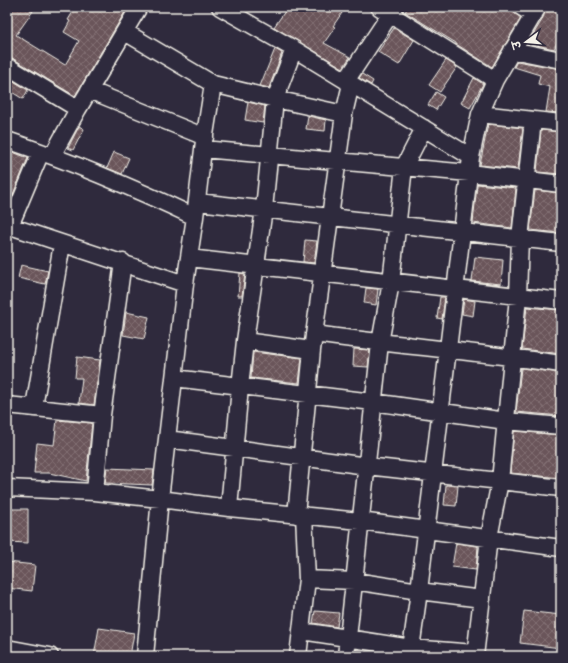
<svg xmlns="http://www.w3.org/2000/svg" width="568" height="663" font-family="Delius,'Playpen Sans Deva',sans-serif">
  <defs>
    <pattern id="building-cross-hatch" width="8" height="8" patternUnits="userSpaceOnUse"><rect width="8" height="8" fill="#6b555a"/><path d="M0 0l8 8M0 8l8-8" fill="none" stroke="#816e72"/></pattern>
  </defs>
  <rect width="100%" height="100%" fill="#2f2a3d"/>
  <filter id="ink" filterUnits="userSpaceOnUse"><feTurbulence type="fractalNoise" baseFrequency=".025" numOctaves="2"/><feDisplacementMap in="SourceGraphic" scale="8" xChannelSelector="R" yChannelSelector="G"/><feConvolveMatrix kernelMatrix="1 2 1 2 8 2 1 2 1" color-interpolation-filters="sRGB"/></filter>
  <g filter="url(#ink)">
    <path fill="url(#building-cross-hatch)" stroke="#f4f1e8" d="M 7,7 L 27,7 L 33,11 L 16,35 L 65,65 L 79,41 L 64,32 L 70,21 L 68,20 L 76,7 L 128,7 L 75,96 L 12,58 L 7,57 Z
      M 288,7 L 346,7 L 333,26 L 335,27 L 324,43 L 350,57 L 343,68 L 274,27 Z
      M 408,7 L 512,7 L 513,12 L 521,18 L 492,67 L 456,44 L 456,43 L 405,12 Z
      M 547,7 L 561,7 L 561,35 L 554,49 L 528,43 L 542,20 Z
      M 394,28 L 414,40 L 399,65 L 378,52 Z
      M 275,49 L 282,53 L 269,88 L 260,86 Z
      M 446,60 L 457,67 L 440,92 L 429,85 Z
      M 517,61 L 561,69 L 561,113 L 546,112 L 550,87 L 538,84 L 540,75 L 514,67 Z
      M 362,74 L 373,81 L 371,85 L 359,78 Z
      M 7,77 L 28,90 L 23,99 L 7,89 Z
      M 474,78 L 483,84 L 470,108 L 461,103 Z
      M 436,92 L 444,97 L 436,110 L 428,105 Z
      M 248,102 L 265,106 L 263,123 L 245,120 Z
      M 308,116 L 326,120 L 325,131 L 306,129 Z
      M 488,124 L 523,128 L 518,169 L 480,165 Z
      M 79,126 L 84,129 L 73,150 L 68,148 Z
      M 541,130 L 561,132 L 561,174 L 537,172 Z
      M 10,151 L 28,158 L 7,209 L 7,161 Z
      M 114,152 L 129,158 L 122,174 L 107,168 Z
      M 477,184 L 516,188 L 512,228 L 473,223 Z
      M 535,190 L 561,193 L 561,233 L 530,230 Z
      M 305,240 L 317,241 L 314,263 L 303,262 Z
      M 475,257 L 503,260 L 501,284 L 472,281 Z
      M 21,265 L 48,271 L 45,284 L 18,278 Z
      M 240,273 L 245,274 L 242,296 L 238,296 Z
      M 366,288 L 378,289 L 376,305 L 364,303 Z
      M 440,297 L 445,297 L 442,319 L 437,318 Z
      M 464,299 L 475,301 L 473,316 L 462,314 Z
      M 527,307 L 561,310 L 561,354 L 522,349 Z
      M 126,312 L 149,317 L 144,339 L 123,335 Z
      M 354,349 L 370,350 L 368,367 L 353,366 Z
      M 253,352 L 302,358 L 299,383 L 251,378 Z
      M 77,357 L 100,360 L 94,405 L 79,403 L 82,378 L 75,378 Z
      M 521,368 L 561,373 L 561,416 L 516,412 Z
      M 57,420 L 92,423 L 86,481 L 49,473 L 34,473 L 37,443 L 54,445 Z
      M 514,431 L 561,435 L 561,478 L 510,473 Z
      M 107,468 L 154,470 L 152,485 L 105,483 Z
      M 446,485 L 458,486 L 456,506 L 444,505 Z
      M 7,509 L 28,509 L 28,543 L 7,542 Z
      M 456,543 L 478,546 L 476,570 L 452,567 Z
      M 7,562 L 35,565 L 32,591 L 7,588 Z
      M 315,611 L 339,613 L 337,627 L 313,623 Z
      M 524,611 L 561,615 L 561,648 L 520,643 Z
      M 99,628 L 134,633 L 130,656 L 94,656 Z"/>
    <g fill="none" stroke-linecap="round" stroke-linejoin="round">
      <defs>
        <path id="minor" d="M 220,7 L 294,49 L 471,157
          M 379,7 L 495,80
          M 521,7 L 534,15
          M 125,32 L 213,84 L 275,99 L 344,114
          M 512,50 L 561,60
          M 7,66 L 78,109
          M 346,81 L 395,7
          M 89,90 L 205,137
          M 480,114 L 561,123
          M 7,140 C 72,162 134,188 195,217
          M 203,149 L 469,173 L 561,184
          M 52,156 L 78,109 L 139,7
          M 198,202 L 561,243
          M 7,225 L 185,284
          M 10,226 L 41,152
          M 189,258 L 561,301
          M 314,334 C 396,345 479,352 561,364
          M 245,341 L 312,350
          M 174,378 L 373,402 L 506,421 L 561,426
          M 7,405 L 102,415
          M 34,407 L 62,244
          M 167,439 L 367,466 L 561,488
          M 7,488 L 95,492 L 160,499 L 229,508 L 360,521 L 561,548
          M 95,492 L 102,415 L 123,262
          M 229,508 L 240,387 L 245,341 L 264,209 L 275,99 L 294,49
          M 296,515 L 312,350 L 344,114 L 351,84
          M 307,579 L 354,581 L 419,591 L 482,599
          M 302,631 L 411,648 L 475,653
          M 7,648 L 50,656
          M 145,656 L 160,499 L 185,284 L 195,217 L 204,141 L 213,84
          M 298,656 L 307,579 L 304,515
          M 346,656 L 380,343 L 391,282 L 404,167 L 424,128
          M 410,656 L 419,591 L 471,157 L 480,114 L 495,80 L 538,7
          M 475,656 L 489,538 L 500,481 L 518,297 L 520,238 L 533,120"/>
      </defs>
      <use href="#minor" stroke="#f4f1e8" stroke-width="19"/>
      <use href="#minor" stroke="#2f2a3d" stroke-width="16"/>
    </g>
  </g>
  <rect width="568" height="663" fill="none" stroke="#2f2a3d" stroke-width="24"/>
  <rect x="12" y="12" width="544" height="639" fill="none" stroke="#f4f1e8" stroke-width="1.5" filter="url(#ink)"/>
  <g transform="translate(526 42) rotate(254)" stroke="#2f2a3d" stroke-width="3" paint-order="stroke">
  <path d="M0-3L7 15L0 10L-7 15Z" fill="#f4f1e8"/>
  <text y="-6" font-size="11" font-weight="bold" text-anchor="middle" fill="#f4f1e8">उ</text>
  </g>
</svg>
